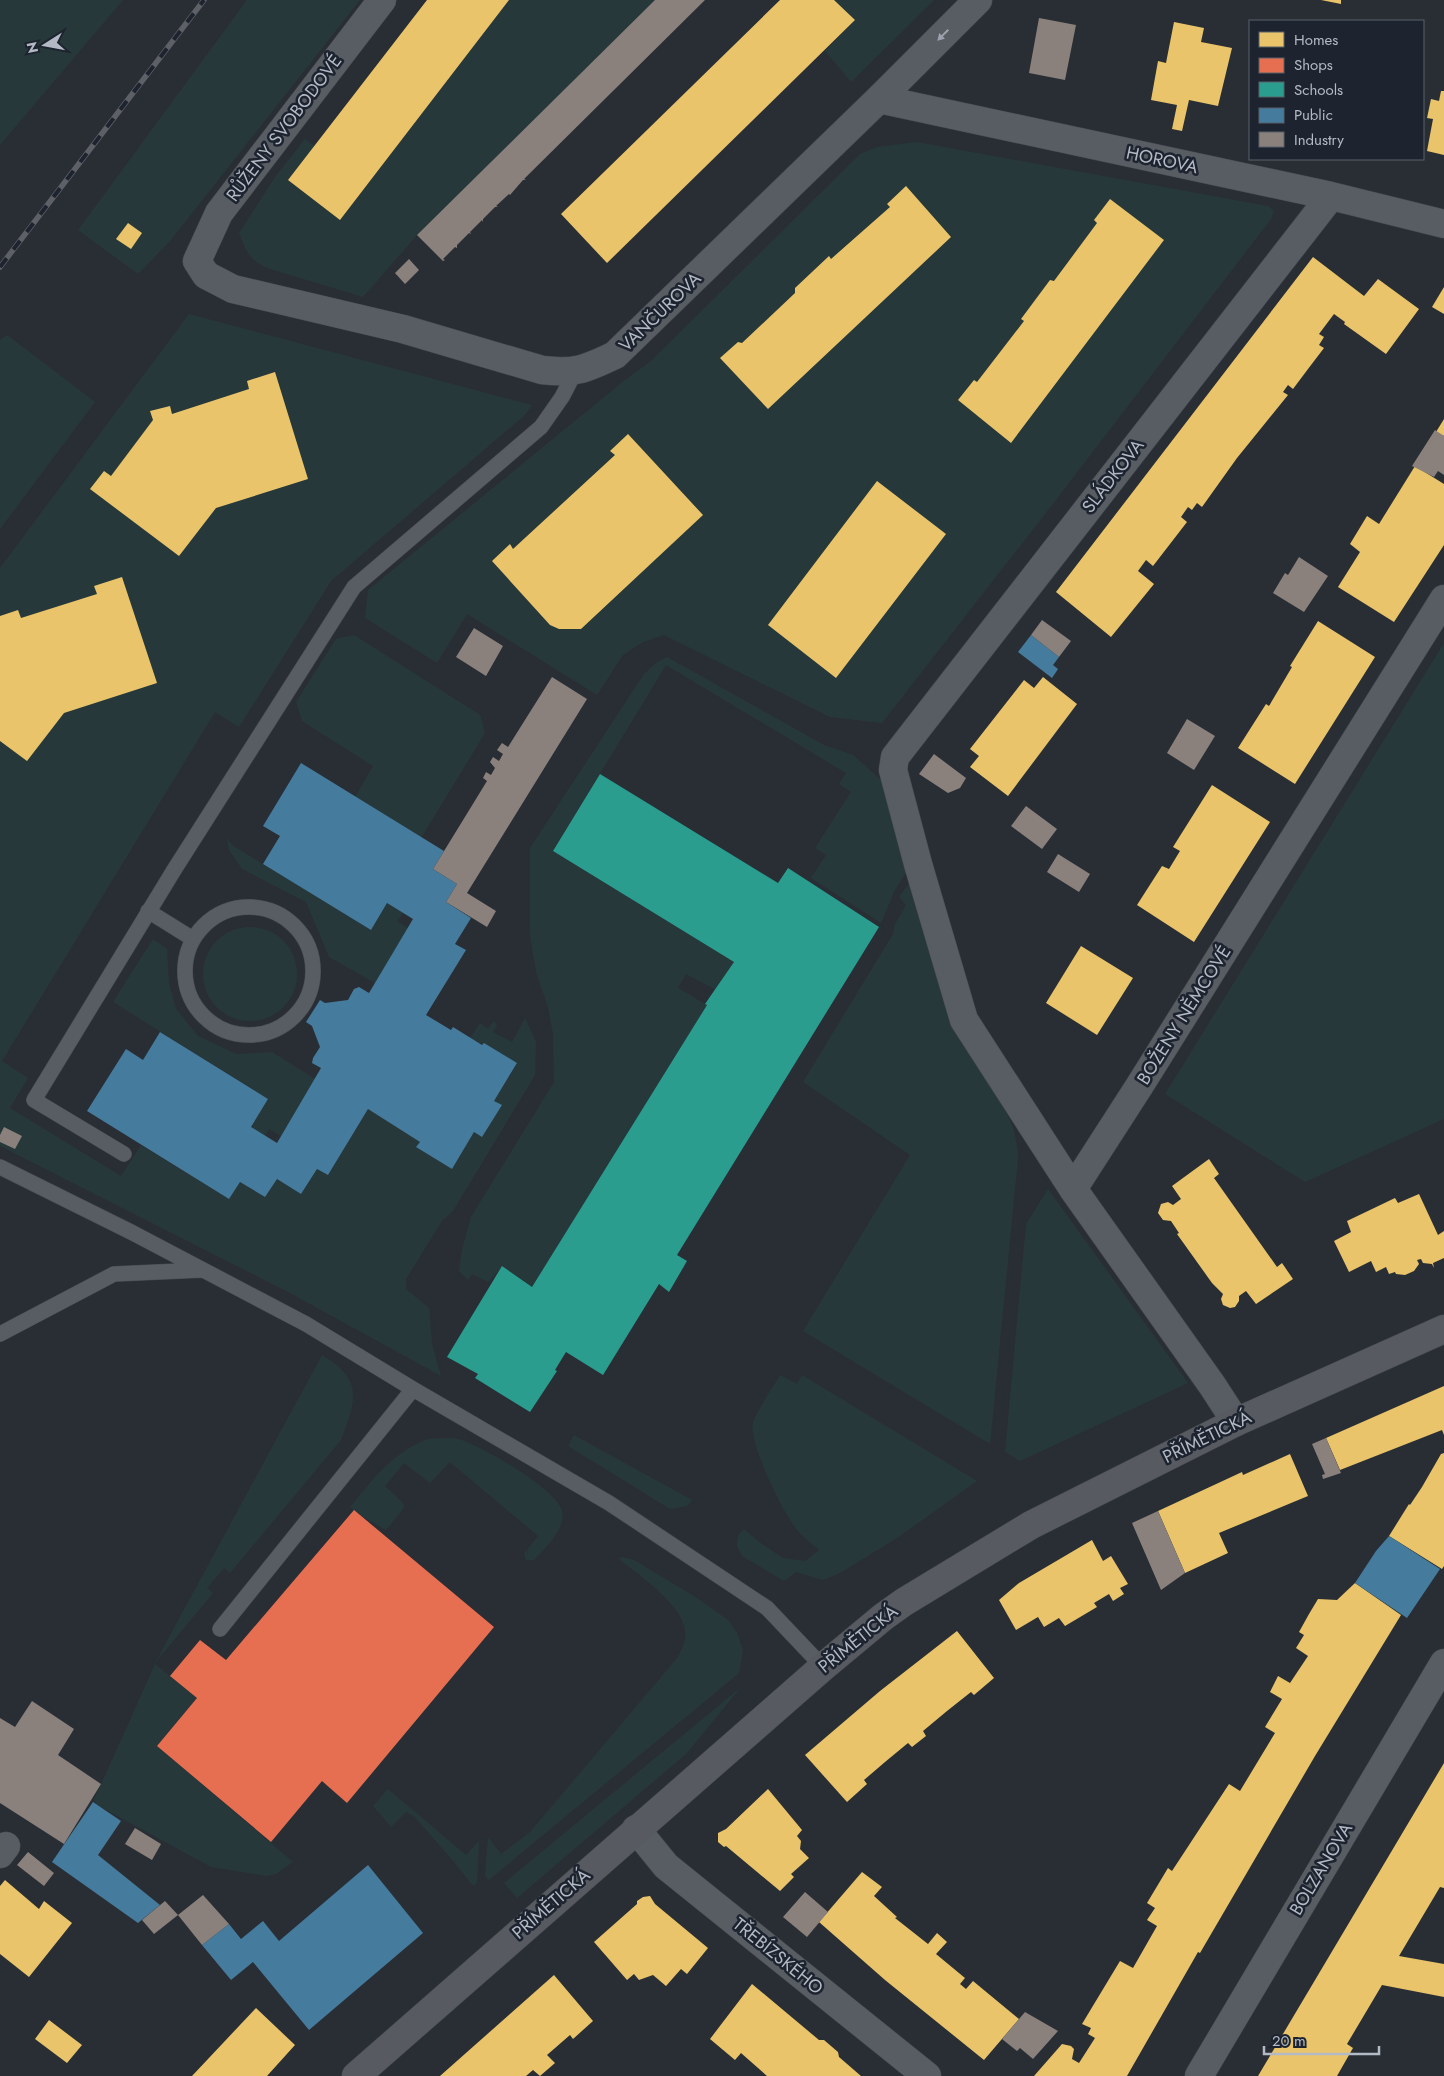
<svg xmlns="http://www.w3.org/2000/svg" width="1444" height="2076" font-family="Jost,sans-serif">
  <rect width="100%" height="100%" fill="#292e35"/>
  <path fill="#27383b" d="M 0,0 L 123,0 L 0,145 Z
    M 247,0 L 360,0 L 170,241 L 138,274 L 78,230 Z
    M 509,0 L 656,0 L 417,235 L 363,297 L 267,268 C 249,260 246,251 239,233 L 275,177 L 305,139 L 315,146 L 288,180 L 340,220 Z
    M 834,0 L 934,0 L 851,82 L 825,51 L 855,21 Z
    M 917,142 L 1268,206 L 1274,211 L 1271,219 L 1052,505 L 882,723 L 830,717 L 664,635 L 643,642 L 623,655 L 597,695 L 467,614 L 437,663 L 365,618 L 368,590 L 625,380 L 651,361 L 860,154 L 877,147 Z
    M 189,314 L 532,405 L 525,415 L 331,581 L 239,727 L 215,712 L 2,1061 L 28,1078 L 10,1108 L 121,1176 L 141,1145 L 229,1199 L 240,1182 L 265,1197 L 277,1179 L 301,1194 L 317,1169 L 328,1175 L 368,1109 L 420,1142 L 417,1147 L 452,1169 L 474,1132 L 482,1137 L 501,1106 L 494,1101 L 517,1064 L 470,1038 L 480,1023 L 488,1029 L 494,1021 L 497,1025 L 493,1032 L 512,1042 L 525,1018 L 536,1042 L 535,1075 L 453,1211 L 442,1221 L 406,1279 L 406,1289 L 429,1308 L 432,1344 L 441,1376 L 288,1292 L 0,1146 L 0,568 Z
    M 7,335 L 95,402 L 0,529 L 0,340 Z
    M 354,635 L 480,715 L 485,733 L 421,838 L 355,797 L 373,766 L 302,721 L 296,702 L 336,639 Z
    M 1444,643 L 1444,1119 L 1305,1182 L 1165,1094 Z
    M 667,657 L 824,745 L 853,755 L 883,782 L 908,869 L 894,892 L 881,923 L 811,878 L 826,855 L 815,848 L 851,792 L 839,784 L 846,773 L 666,665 L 553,851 L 734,962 L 716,990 L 686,974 L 678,988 L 707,1005 L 532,1287 L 503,1266 L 488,1282 L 472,1274 L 468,1280 L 459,1271 L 462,1249 L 471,1217 L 554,1082 L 553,1034 L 548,1007 L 536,972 L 530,935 L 530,848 L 644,674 L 656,663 Z
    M 227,837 L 232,845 L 371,930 L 387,903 L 403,913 L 397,921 L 408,928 L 375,983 L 329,957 L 306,902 L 242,869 L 229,850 Z
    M 912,879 L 956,1028 L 1008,1116 C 1015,1130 1017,1143 1018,1158 L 990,1444 L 803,1331 L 910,1155 L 803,1082 L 893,934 L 895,924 L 906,905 L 899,897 Z
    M203 974a47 47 0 1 1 94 0a47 47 0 1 1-94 0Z
    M 153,939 L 167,949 L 169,983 L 176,1009 L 198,1036 L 236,1054 L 272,1052 L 315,1079 L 281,1136 L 269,1129 L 265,1136 L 251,1127 L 268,1099 L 113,1002 Z
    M 1048,1189 L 1188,1383 L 1020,1461 L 1005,1452 L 1026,1224 Z
    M 322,1355 C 364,1381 356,1399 341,1440 L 230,1573 L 224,1568 L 207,1588 L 213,1593 L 155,1663 Z
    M 780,1375 L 797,1384 L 802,1375 L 977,1481 L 897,1538 L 840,1573 L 823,1580 L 796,1572 L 784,1581 L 742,1556 L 737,1546 L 738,1535 L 744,1529 L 759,1542 L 783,1558 L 805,1561 L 819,1550 C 813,1544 805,1539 799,1532 C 785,1518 748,1442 753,1423 C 756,1412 774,1386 780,1375 Z
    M 574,1435 L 692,1500 L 687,1506 L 670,1509 L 568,1446 Z
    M 428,1439 C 437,1439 449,1437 458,1439 C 480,1445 557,1489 562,1511 C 566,1529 545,1548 534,1560 L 526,1560 L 524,1554 L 538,1536 L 450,1462 L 430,1483 L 404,1463 L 385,1486 L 403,1503 L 404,1508 L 386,1530 L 361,1516 L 350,1507 C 373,1479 393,1452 428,1439 Z
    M 623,1557 L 634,1560 L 697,1598 L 728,1620 L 737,1633 L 743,1650 L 739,1673 L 490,1879 L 488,1880 L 485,1876 L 488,1837 L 501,1854 L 530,1832 L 678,1657 C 680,1652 684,1645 685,1639 C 691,1609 639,1576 618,1558 Z
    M 155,1664 L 197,1698 L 157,1746 L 293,1862 L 276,1874 L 267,1876 L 211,1867 L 97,1805 L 94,1800 Z
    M 741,1687 L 687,1753 L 517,1898 L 504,1883 Z
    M 388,1789 L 466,1855 L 479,1841 L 477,1883 L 473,1886 L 454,1862 L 414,1816 L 406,1812 L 391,1827 L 373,1806 Z"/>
  <path fill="#e9c46a" d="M 427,0 L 509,0 L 340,220 L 288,180 Z
    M 780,0 L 834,0 L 855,20 L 607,263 L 561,214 Z
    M 1321,0 L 1341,0 L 1341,4 Z
    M 1174,22 L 1204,28 L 1201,42 L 1232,48 L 1218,106 L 1189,100 L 1182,131 L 1172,129 L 1177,105 L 1151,100 L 1158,61 L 1166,63 Z
    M 1441,91 L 1444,91 L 1444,155 L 1427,151 L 1433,119 L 1427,118 L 1431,99 L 1439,101 Z
    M 906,186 L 951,237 L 768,409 L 720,358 L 738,342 L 742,343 L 795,293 L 795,288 L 829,256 L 831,259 L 890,207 L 887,204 Z
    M 1110,199 L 1164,240 L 1011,443 L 958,400 L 974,380 L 977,382 L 1024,321 L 1021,319 L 1050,280 L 1054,281 L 1097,223 L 1094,220 Z
    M 128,223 L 142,233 L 131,249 L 116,239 Z
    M 1313,257 L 1364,296 L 1378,279 L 1419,309 L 1386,354 L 1344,324 L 1345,322 L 1334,314 L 1319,334 L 1324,337 L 1319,345 L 1324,348 L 1308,369 L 1293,389 L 1288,385 L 1283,392 L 1288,395 L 1237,458 L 1202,507 L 1197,503 L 1192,510 L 1188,507 L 1181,517 L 1187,522 L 1153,566 L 1146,560 L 1138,571 L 1154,584 L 1111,637 L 1056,592 Z
    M 1444,287 L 1444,314 L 1432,307 Z
    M 275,372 L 308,479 L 216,508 L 179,556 L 90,489 L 104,471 L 111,476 L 153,420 L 150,411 L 170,406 L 172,414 L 249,389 L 247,381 Z
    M 1444,419 L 1444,436 L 1436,432 Z
    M 628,434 L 703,515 L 581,629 L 559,629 L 550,625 L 492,561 L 510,544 L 513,549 L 615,455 L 610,451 Z
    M 1415,466 L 1444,484 L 1444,545 L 1394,622 L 1338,587 L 1360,552 L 1350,544 L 1367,516 L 1379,524 Z
    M 877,481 L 946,534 L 836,678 L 768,625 Z
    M 122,577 L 157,683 L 64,713 L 27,761 L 0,741 L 0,616 L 18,610 L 21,618 L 97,594 L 94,586 Z
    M 1318,621 L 1375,657 L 1295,784 L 1238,748 L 1266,704 L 1269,706 L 1292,667 L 1290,666 Z
    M 1043,677 L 1077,704 L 1008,796 L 970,767 L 979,756 L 970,749 L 1024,680 L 1034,688 Z
    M 1212,785 L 1270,822 L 1194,942 L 1137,905 L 1162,866 L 1169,869 L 1180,851 L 1173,847 Z
    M 1081,946 L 1133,978 L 1097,1035 L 1046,1003 Z
    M 1209,1159 L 1219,1174 L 1214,1178 L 1277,1267 L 1282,1263 L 1293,1279 L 1256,1304 L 1246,1291 L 1239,1296 L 1239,1301 L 1235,1307 L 1230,1308 L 1223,1305 L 1221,1299 L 1223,1294 L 1212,1283 L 1177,1234 L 1179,1233 L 1171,1221 L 1163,1220 L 1158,1213 L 1161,1204 L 1168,1202 L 1173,1205 L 1181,1199 L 1172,1186 Z
    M 1419,1194 L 1438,1235 L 1444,1231 L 1444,1258 L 1433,1263 L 1434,1268 L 1432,1264 L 1423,1263 L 1421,1259 L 1417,1260 L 1419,1264 L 1414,1271 L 1405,1275 L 1396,1274 L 1395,1272 L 1389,1274 L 1386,1267 L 1376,1272 L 1371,1261 L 1349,1272 L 1334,1241 L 1351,1232 L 1347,1221 L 1395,1198 L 1398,1203 Z
    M 1444,1386 L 1444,1435 L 1442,1430 L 1340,1470 L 1326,1438 Z
    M 1444,1453 L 1444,1566 L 1442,1569 L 1389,1536 L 1409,1504 L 1410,1505 L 1422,1487 L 1441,1454 Z
    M 1290,1454 L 1308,1496 L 1219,1533 L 1228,1553 L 1185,1573 L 1158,1511 L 1242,1472 L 1243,1475 Z
    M 1092,1540 L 1103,1561 L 1111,1556 L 1128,1584 L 1120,1588 L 1124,1594 L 1113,1601 L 1109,1594 L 1094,1603 L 1097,1607 L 1065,1626 L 1059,1618 L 1044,1627 L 1038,1617 L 1016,1630 L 999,1600 L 1019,1583 Z
    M 1355,1583 L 1401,1615 L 1315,1756 L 1200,1953 L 1198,1952 L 1127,2076 L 1034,2076 L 1062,2044 L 1071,2046 L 1074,2049 L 1072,2059 L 1079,2063 L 1095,2038 L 1088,2034 L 1091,2028 L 1082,2024 L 1120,1961 L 1133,1968 L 1157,1926 L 1147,1920 L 1155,1908 L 1147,1903 L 1168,1868 L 1172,1871 L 1229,1784 L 1240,1791 L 1275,1733 L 1265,1727 L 1282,1699 L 1270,1692 L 1278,1676 L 1290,1683 L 1308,1656 L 1296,1648 L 1304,1635 L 1299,1632 L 1309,1614 L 1318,1599 L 1337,1600 Z
    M 957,1631 L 994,1678 L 974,1695 L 971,1692 L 947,1711 L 923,1731 L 926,1736 L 912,1747 L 908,1743 L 885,1762 L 864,1780 L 867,1784 L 847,1802 L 805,1755 L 880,1691 Z
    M 1444,1763 L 1444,1888 L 1440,1887 L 1399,1956 L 1444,1964 L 1444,1997 L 1382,1985 L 1347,2044 L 1353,2048 L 1337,2076 L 1258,2076 Z
    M 768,1789 L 802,1830 L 797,1836 L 801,1841 L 800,1849 L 809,1858 L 791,1874 L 794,1877 L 780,1891 L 726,1846 L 724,1847 L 718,1842 L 718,1833 L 726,1829 Z
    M 862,1872 L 882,1887 L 874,1896 L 897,1917 L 895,1918 L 928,1944 L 937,1933 L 947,1942 L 936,1954 L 965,1978 L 960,1984 L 966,1989 L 973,1981 L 1019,2019 L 984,2060 L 885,1980 L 819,1922 Z
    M 5,1880 L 39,1909 L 44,1901 L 72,1923 L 29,1977 L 0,1954 L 0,1886 Z
    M 650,1896 L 655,1904 L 708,1948 L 687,1974 L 681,1969 L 666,1986 L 653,1975 L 639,1980 L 634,1974 L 627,1980 L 594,1942 L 637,1904 L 637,1901 L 643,1897 Z
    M 554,1975 L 593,2021 L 573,2039 L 570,2035 L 547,2055 L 555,2063 L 540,2076 L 533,2070 L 526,2076 L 440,2076 Z
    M 752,1984 L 819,2040 L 824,2040 L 838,2052 L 839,2057 L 861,2076 L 767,2076 L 741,2053 L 735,2060 L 710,2039 Z
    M 256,2008 L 295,2045 L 267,2076 L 192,2076 Z
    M 49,2020 L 82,2045 L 67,2063 L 35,2039 Z"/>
  <path fill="#e76f51" d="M 354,1510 L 494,1627 L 347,1803 L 322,1781 L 271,1842 L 157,1746 L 197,1698 L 170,1676 L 200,1640 L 226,1660 Z"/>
  <path fill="#2a9d8f" d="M 600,774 L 778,883 L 788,868 L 879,927 L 677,1255 L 687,1261 L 669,1292 L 659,1284 L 603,1375 L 566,1352 L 555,1370 L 557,1371 L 530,1412 L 475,1378 L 478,1374 L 447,1357 L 502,1266 L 532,1287 L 707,1005 L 705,1004 L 734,962 L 553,851 Z"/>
  <path fill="#457b9d" d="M 1031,635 L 1059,657 L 1053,665 L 1058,669 L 1052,678 L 1018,652 Z
    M 301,763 L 444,851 L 433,869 L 457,884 L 446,902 L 471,918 L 455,944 L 466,950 L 426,1015 L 451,1030 L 453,1027 L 482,1045 L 484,1043 L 517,1063 L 494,1101 L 502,1105 L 482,1137 L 474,1132 L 452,1169 L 416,1147 L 420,1142 L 368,1109 L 328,1175 L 317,1169 L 301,1194 L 277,1179 L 265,1197 L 240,1182 L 229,1199 L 87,1111 L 126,1049 L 143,1060 L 160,1032 L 268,1099 L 251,1127 L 277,1143 L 321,1068 L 312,1063 L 313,1058 L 320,1047 L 312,1026 L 306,1022 L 320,1000 L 325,1003 L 348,1000 L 354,989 L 359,987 L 369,993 L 413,919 L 387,903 L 371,930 L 263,864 L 280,836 L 263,826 Z
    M 1389,1536 L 1440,1569 L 1407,1618 L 1355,1583 L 1376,1551 Z
    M 93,1802 L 121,1821 L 98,1855 L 160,1905 L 138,1923 L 52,1862 Z
    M 368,1865 L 423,1933 L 309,2030 L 253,1962 L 231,1980 L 202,1945 L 229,1924 L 241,1939 L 263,1921 L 279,1941 Z"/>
  <path fill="#8a817c" d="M 655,0 L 705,0 L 524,179 L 526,180 L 523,180 L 510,195 L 509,194 L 496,206 L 498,207 L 495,207 L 483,219 L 483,222 L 482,220 L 470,232 L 471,234 L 469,233 L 457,245 L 457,248 L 455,247 L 443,259 L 445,260 L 443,261 L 417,235 Z
    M 1039,18 L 1076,25 L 1065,80 L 1029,73 Z
    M 409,259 L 419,270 L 405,284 L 395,273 Z
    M 1435,430 L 1444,436 L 1444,475 L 1438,471 L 1434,477 L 1412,466 Z
    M 1299,557 L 1328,576 L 1304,612 L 1273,593 L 1285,573 L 1288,575 Z
    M 1042,620 L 1071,641 L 1059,657 L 1031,635 Z
    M 474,628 L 503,646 L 486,676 L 456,657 Z
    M 552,677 L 587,699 L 467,893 L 496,911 L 487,927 L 446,902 L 457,884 L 433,869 L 487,781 L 483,778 L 486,772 L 491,775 L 495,768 L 490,762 L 493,757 L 499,761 L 503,754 L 497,750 L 502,743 L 508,747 Z
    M 1187,719 L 1215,736 L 1194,770 L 1167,753 Z
    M 934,754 L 966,778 L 960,788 L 948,793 L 919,774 Z
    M 1026,806 L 1057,829 L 1042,849 L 1011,826 Z
    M 1058,854 L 1090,874 L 1079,892 L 1047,872 Z
    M 4,1127 L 22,1136 L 15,1149 L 0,1142 L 0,1135 Z
    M 1326,1438 L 1341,1473 L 1323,1479 L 1322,1475 L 1325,1474 L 1312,1444 Z
    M 1158,1511 L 1185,1573 L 1161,1590 L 1132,1523 Z
    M 32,1701 L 74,1729 L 58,1755 L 101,1784 L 64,1844 L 0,1803 L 0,1718 L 15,1727 Z
    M 135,1828 L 161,1844 L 152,1860 L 125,1844 Z
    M 28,1852 L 54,1873 L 44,1886 L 17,1865 Z
    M 805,1892 L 828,1912 L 807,1937 L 783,1917 Z
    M 203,1895 L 229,1924 L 202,1945 L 178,1915 Z
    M 165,1901 L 178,1915 L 154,1934 L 142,1920 Z
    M 1025,2012 L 1058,2031 L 1033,2059 L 1020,2048 L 1017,2051 L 1002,2039 Z"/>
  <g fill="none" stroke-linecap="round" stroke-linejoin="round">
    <defs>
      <path id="service" d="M185 971a64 64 0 1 1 128 0a64 64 0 1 1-128 0Z
        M 148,911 L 193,939
        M 124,1154 L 34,1100 L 174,870 L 354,587 L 541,427 L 562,397 L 575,372
        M 0,1167 L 131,1232 L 306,1324 L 413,1389 L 609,1503 L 767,1608 L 823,1667
        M 0,1334 L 114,1274 L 202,1270
        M 220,1629 L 413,1389"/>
      <path id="minor" d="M 382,0 L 219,213 L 197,261 L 206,275 L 233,289 L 403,329 L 542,370 C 575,374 586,369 615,355 L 879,99 L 978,0
        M 879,99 L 1331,196 L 1444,224
        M 1073,1189 L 1140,1085 L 1444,599
        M 1236,1422 L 1212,1385 L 1073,1189 L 964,1020 L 918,864 L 893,770 L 895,757 L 1331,196
        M 636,1829 L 666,1866 L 927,2076
        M 0,1854 L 6,1846
        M 1199,2076 L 1444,1663"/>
      <path id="secondary" d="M 356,2076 L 823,1667 L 883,1617 L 904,1602 L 1031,1525 L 1236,1422 L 1444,1329"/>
    </defs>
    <use href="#service" stroke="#474a50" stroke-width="16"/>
    <use href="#minor" stroke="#474a50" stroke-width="29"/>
    <use href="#secondary" stroke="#474a50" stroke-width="29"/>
    <use href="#service" stroke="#585c63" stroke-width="15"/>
    <use href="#minor" stroke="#585c63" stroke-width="28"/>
    <use href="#secondary" stroke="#575b61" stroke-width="28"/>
    <defs>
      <path id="rail" d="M 0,267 L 204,0"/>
    </defs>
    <use href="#rail" stroke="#5d6066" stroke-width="5.5"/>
    <use href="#rail" stroke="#1d242f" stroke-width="4" stroke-dasharray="11" stroke-linecap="butt"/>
  </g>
  <defs><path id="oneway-solid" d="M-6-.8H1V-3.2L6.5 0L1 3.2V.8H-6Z" transform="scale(1.25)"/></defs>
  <use fill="#9ca2ad" href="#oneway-solid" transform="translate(943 35) rotate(135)"/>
  <g text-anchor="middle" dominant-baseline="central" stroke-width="5" stroke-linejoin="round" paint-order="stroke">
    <g font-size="18" fill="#b3bac6" stroke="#1d242f">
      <text transform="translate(284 128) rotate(-53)">RŮŽENY SVOBODOVÉ</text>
      <text transform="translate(1162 160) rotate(12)">HOROVA</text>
      <text transform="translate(660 312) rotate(-44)">VANČUROVA</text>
      <text transform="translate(1113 476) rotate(-52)">SLÁDKOVA</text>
      <text transform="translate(1184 1015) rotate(-58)">BOŽENY NĚMCOVÉ</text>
      <text transform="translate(1207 1437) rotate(-26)">PŘÍMĚTICKÁ</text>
      <text transform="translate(858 1639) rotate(-39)">PŘÍMĚTICKÁ</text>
      <text transform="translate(1321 1869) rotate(-59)">BOLZANOVA</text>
      <text transform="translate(551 1904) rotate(-41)">PŘÍMĚTICKÁ</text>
      <text transform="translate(778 1956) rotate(39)">TŘEBÍZSKÉHO</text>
    </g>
  </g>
  <rect x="1249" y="20" width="175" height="140" fill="#1d242f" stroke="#59606b"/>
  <rect x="1259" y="32" width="25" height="15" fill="#e9c46a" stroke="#59606b"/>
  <text x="1294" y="45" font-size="15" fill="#b3bac6">Homes</text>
  <rect x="1259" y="58" width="25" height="15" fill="#e76f51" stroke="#59606b"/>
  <text x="1294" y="70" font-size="15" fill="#b3bac6">Shops</text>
  <rect x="1259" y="82" width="25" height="15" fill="#2a9d8f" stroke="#59606b"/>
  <text x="1294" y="95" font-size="15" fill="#b3bac6">Schools</text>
  <rect x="1259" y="108" width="25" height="15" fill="#457b9d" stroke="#59606b"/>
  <text x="1294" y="120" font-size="15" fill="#b3bac6">Public</text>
  <rect x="1259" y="132" width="25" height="15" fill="#8a817c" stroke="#59606b"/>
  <text x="1294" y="145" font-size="15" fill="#b3bac6">Industry</text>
  <g transform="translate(45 45) rotate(259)" stroke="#1d242f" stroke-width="4" paint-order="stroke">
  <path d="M0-4L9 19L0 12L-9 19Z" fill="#b3bac6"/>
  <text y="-8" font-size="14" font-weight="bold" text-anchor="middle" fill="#b3bac6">N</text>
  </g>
  <path d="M1264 2046v8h115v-8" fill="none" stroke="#b3bac6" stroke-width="2.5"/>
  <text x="1272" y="2046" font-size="15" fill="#b3bac6" stroke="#1d242f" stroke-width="4" paint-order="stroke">20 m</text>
</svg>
